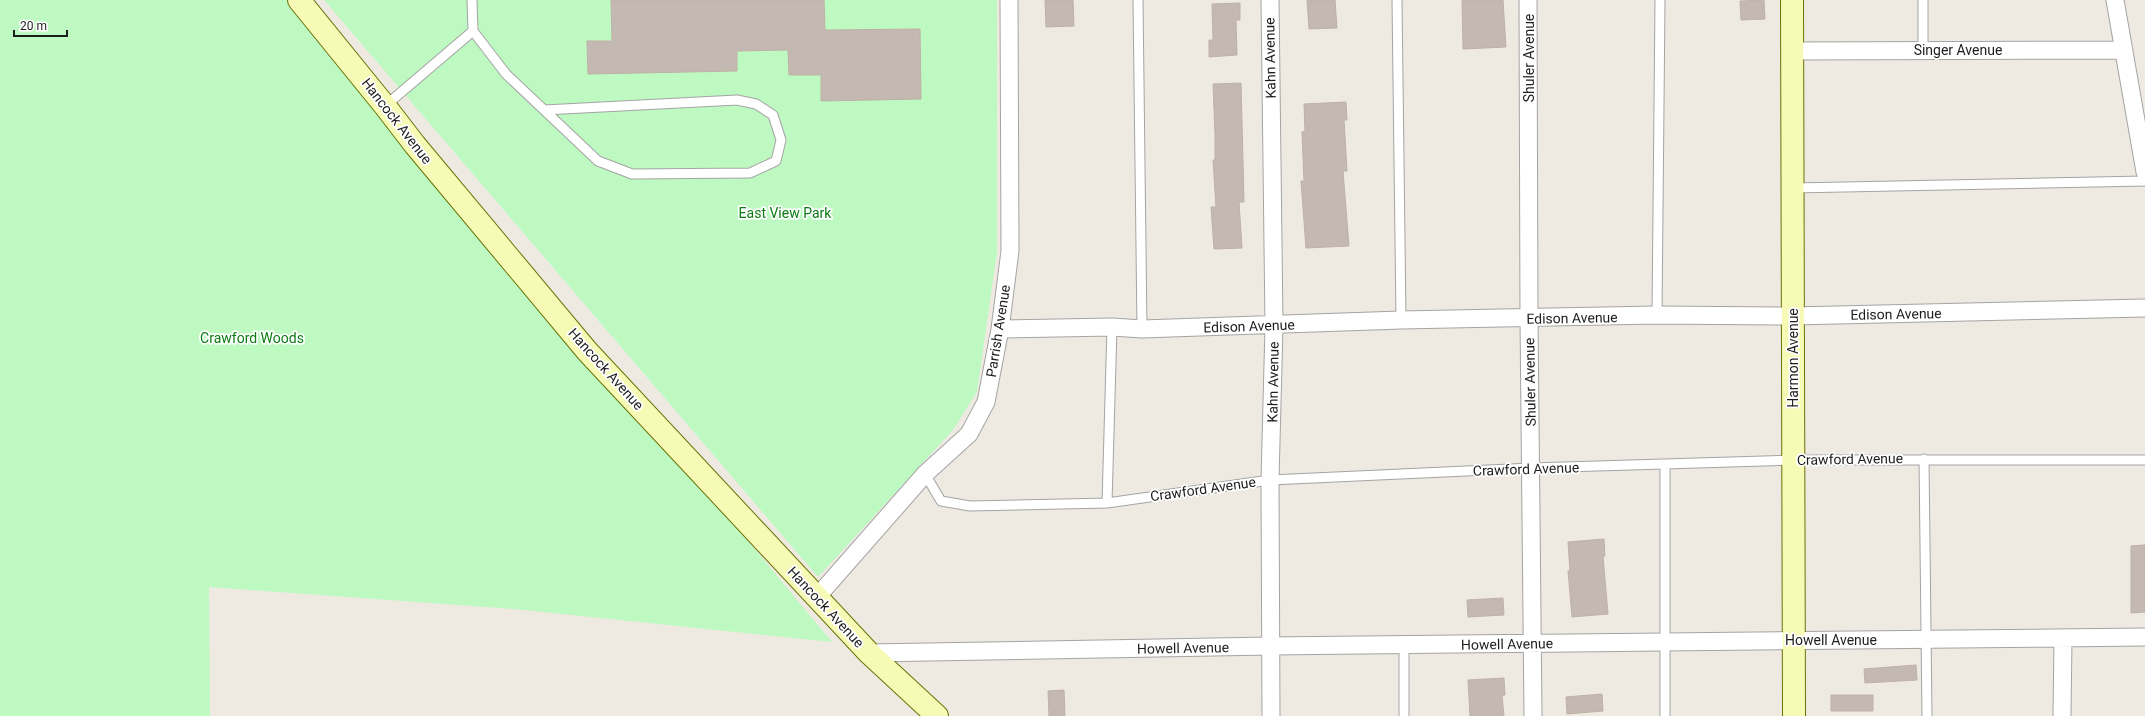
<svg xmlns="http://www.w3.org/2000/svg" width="2145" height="716" font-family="Roboto,sans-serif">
  <rect width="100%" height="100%" fill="#eeeae2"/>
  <path fill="#bef9c2" d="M 0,0 L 299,0 L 832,642 L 514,609 L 209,587 L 210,716 L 0,716 Z
    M 324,0 L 997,0 L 997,252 L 977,392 L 953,430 L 818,577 Z"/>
  <path fill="#c3b9b2" stroke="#c0b0a5" d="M 611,0 L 824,0 L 825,30 L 920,29 L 921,99 L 821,101 L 821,75 L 789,75 L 788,50 L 737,51 L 737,71 L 588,74 L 587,41 L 612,41 Z
    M 1045,0 L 1073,0 L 1074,26 L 1046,27 Z
    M 1307,0 L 1335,0 L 1337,28 L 1309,29 Z
    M 1462,0 L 1503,0 L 1506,47 L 1463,49 Z
    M 1764,0 L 1765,19 L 1741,20 L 1740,1 Z
    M 1240,3 L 1240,20 L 1236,20 L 1237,55 L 1209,57 L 1209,40 L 1213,40 L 1212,4 Z
    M 1241,83 L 1244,202 L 1239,202 L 1242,248 L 1214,249 L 1211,207 L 1216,207 L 1213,160 L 1215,160 L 1215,135 L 1213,84 Z
    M 1346,102 L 1347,120 L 1344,120 L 1347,171 L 1343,171 L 1349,246 L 1306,248 L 1301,181 L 1304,181 L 1302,132 L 1305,131 L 1304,104 Z
    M 1604,539 L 1605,556 L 1603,556 L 1608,614 L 1572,617 L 1568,571 L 1570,571 L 1568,542 Z
    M 2145,545 L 2145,612 L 2131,613 L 2131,546 Z
    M 1503,598 L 1504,615 L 1468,617 L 1467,600 Z
    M 1916,665 L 1917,680 L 1865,683 L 1864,669 Z
    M 1504,678 L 1505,695 L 1502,695 L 1504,716 L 1470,716 L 1468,680 Z
    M 1064,690 L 1065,716 L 1049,716 L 1048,691 Z
    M 1602,694 L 1603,711 L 1567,714 L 1566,697 Z
    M 1831,695 L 1873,695 L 1873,711 L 1831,711 Z"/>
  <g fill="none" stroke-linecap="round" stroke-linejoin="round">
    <defs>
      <path id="lane" d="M 1138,0 L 1142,329
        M 1397,0 L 1401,320
        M 473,31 L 506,74 L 598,161 L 632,174 L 750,173 L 776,161 L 781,140 L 773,115 L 756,104 L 737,100 L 544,110
        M 1923,50 L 1923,0
        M 385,106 L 473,31 L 472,0
        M 1793,188 L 2145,181
        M 1657,315 L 1660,0
        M 1924,459 L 1927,716
        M 1665,464 L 1665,716
        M 925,474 L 941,501 L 970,506 L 1107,503 L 1270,480 L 1531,468 L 1793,460 L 2145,460
        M 1107,503 L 1112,327
        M 1404,716 L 1404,645"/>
      <path id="street" d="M 1270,0 L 1274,326 L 1270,480 L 1271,716
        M 1528,0 L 1529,319 L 1533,716
        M 2115,0 L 2145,172
        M 1792,51 L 2124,50
        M 1000,329 L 1112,327 L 1142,329 L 1401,320 L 1657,315 L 1793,316 L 2145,308
        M 817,597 L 925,474 L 969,434 L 986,402 L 1000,329 L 1010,251 L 1009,0
        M 869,653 L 1270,646 L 2145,637
        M 2062,716 L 2063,639"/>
      <path id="secondary" d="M 299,0 L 385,106 L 415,145 L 587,351 L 869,653 L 937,716
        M 1792,0 L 1794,716"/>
    </defs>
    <use href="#lane" stroke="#a4a4a4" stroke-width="11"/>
    <use href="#street" stroke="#a4a4a4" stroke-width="19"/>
    <use href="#secondary" stroke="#697304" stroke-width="24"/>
    <use href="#lane" stroke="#fff" stroke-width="9"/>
    <use href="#street" stroke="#fff" stroke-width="17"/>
    <use href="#secondary" stroke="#f7fab5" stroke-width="22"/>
  </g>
  <g text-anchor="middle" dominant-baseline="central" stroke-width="3.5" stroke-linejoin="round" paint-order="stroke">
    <g font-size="14" fill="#1d1d1d" stroke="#fff">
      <text x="1958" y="50">Singer Avenue</text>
      <text transform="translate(1270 58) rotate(-91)">Kahn Avenue</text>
      <text transform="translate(1529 58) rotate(-90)">Shuler Avenue</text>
      <text transform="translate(397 121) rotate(52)">Hancock Avenue</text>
      <text transform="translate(1896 314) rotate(-1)">Edison Avenue</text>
      <text transform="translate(1572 318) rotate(-1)">Edison Avenue</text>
      <text transform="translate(1249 326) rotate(-2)">Edison Avenue</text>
      <text transform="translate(998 331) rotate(-81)">Parrish Avenue</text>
      <text transform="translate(1793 358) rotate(-90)">Harmon Avenue</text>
      <text transform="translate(606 369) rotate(48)">Hancock Avenue</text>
      <text transform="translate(1273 382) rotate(-89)">Kahn Avenue</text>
      <text transform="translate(1530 382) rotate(-91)">Shuler Avenue</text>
      <text transform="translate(1850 459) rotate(-1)">Crawford Avenue</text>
      <text transform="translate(1526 469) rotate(-2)">Crawford Avenue</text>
      <text transform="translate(1203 489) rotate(-8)">Crawford Avenue</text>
      <text transform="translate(826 607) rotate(47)">Hancock Avenue</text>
      <text x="1831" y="640">Howell Avenue</text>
      <text transform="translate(1507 644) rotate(-1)">Howell Avenue</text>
      <text transform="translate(1183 648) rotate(-1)">Howell Avenue</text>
    </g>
    <g font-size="14" fill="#0b7b12" stroke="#fff">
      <text x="785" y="213">East View Park</text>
      <text x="252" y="338">Crawford Woods</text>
    </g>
  </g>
  <path d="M14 30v6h53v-6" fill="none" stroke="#1d1d1d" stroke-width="2"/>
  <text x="20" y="30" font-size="12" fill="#1d1d1d" stroke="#ffffff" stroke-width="3" paint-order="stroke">20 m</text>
</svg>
